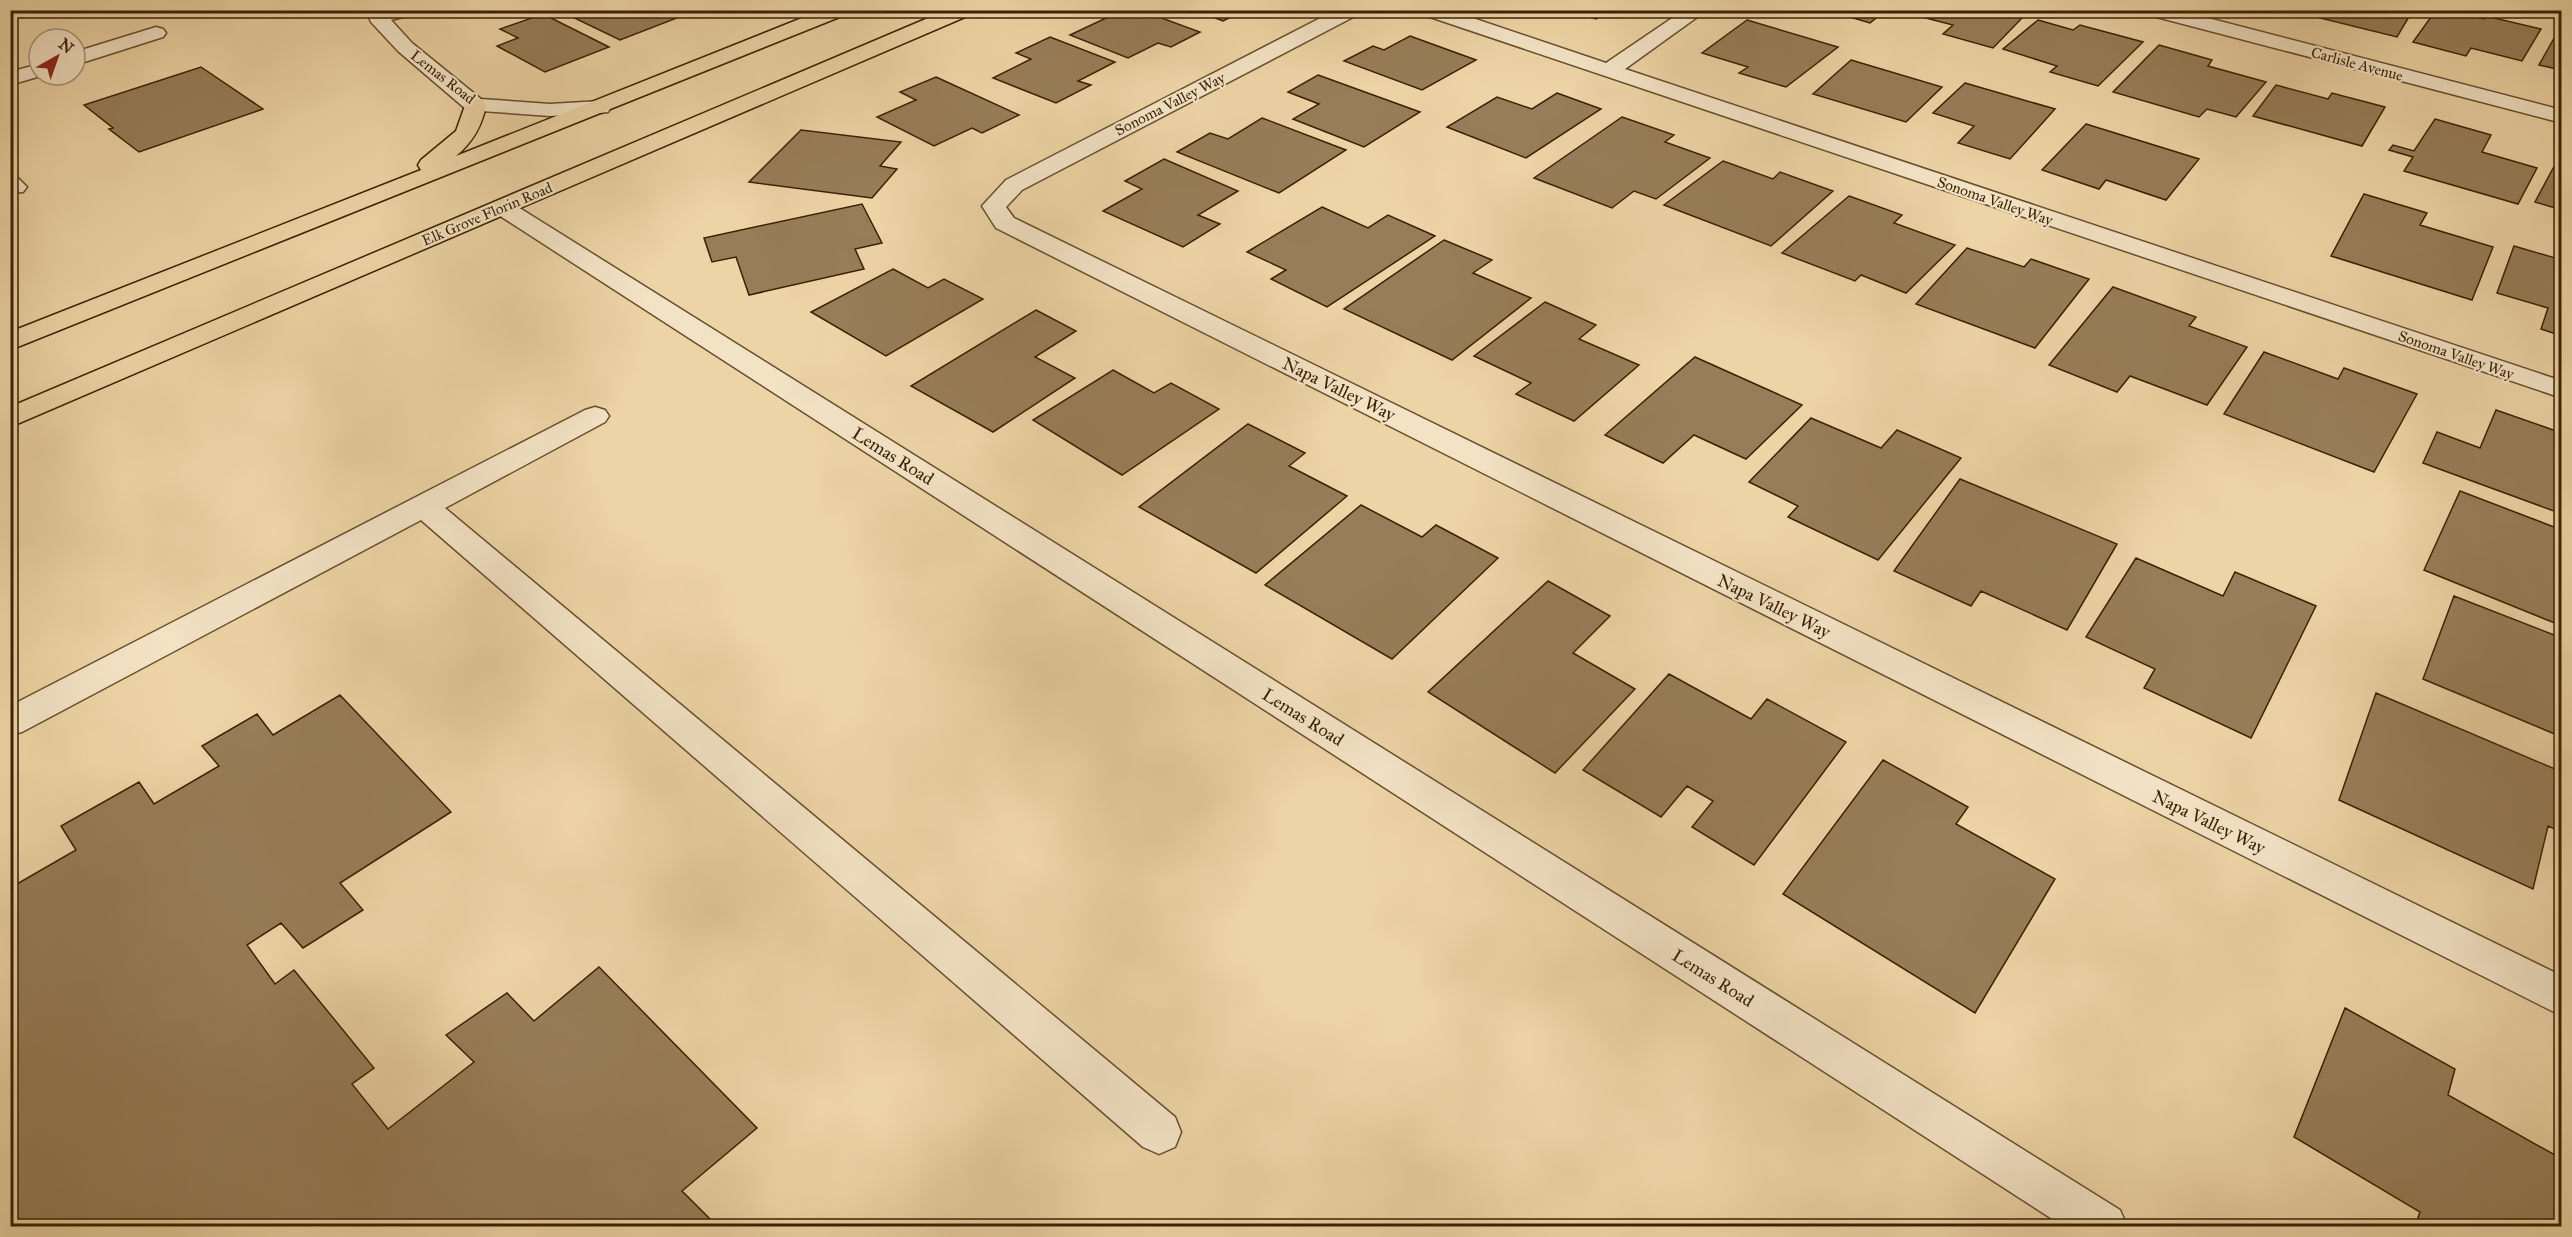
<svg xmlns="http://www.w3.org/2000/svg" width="2572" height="1237" font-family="'IM FELL Great Primer',serif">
  <rect width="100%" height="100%" fill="#edd4a6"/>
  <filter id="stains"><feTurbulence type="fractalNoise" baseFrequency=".00333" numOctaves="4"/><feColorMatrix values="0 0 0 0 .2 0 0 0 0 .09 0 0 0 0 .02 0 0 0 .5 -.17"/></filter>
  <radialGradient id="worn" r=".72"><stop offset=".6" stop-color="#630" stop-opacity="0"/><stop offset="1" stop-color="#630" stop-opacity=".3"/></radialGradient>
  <path fill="#977e58" stroke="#3a2103" stroke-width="1.5" d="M 205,10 L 236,10 L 214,17 Z
    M 558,10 L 669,10 L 682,16 L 620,40 Z
    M 1123,10 L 1140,10 L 1200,32 L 1171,47 L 1158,43 L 1128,58 L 1070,35 Z
    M 1194,10 L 1245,10 L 1223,21 Z
    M 1568,10 L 1610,10 L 1596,19 Z
    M 1826,10 L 1886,10 L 1870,23 Z
    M 1910,10 L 2002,10 L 2024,16 L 1993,48 L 1943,34 L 1953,25 L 1907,13 Z
    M 2302,10 L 2413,10 L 2397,37 L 2300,13 Z
    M 2436,10 L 2448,10 L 2484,19 L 2486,16 L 2541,29 L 2522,61 L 2471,48 L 2466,56 L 2413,42 Z
    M 543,14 L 609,47 L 545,72 L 497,46 L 518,38 L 500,29 Z
    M 1747,20 L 1838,47 L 1786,87 L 1739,73 L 1748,67 L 1702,53 Z
    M 2038,20 L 2073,30 L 2080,25 L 2143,42 L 2098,86 L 2050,72 L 2057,66 L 2003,49 Z
    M 2558,31 L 2562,32 L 2562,70 L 2539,65 Z
    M 1410,36 L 1476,60 L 1422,90 L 1344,61 L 1373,46 L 1384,50 Z
    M 1050,37 L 1115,62 L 1078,81 L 1091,85 L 1056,103 L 993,78 L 1031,59 L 1016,53 Z
    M 2159,45 L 2212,60 L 2208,66 L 2266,82 L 2236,117 L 2207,109 L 2199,117 L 2113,92 Z
    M 1851,60 L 1942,87 L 1906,122 L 1813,94 Z
    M 201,67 L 263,109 L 139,152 L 109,129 L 113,128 L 84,105 Z
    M 1318,75 L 1420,112 L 1364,147 L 1293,119 L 1319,104 L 1288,92 Z
    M 936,77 L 1019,115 L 982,133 L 972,128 L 934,146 L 877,117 L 916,100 L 900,92 Z
    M 1965,83 L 2055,109 L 2010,159 L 1958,143 L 1974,126 L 1933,113 Z
    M 2276,85 L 2328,99 L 2332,93 L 2385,107 L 2362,146 L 2253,116 Z
    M 1557,93 L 1601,109 L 1526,158 L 1447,127 L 1497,97 L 1532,109 Z
    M 1622,117 L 1674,135 L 1665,142 L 1710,158 L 1656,199 L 1634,191 L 1612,208 L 1534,178 Z
    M 1262,118 L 1346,150 L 1279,193 L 1177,152 L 1210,133 L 1228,139 Z
    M 2435,119 L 2491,135 L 2482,152 L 2537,168 L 2518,204 L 2404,171 L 2413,157 L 2389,150 L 2393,145 L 2414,151 Z
    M 2086,124 L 2199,159 L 2166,200 L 2106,180 L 2099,189 L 2042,170 Z
    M 801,130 L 901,142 L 880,166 L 897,169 L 872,198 L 749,182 Z
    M 1164,159 L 1238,191 L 1198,215 L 1220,224 L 1183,247 L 1103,211 L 1142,189 L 1125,181 Z
    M 1723,161 L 1773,179 L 1780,172 L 1833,191 L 1771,246 L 1664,205 Z
    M 2557,161 L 2562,162 L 2562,210 L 2535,202 Z
    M 2364,194 L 2427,213 L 2420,225 L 2493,247 L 2472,300 L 2331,256 Z
    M 1849,196 L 1902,215 L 1894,223 L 1955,245 L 1906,293 L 1861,275 L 1855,281 L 1782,253 Z
    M 862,204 L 882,243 L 855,249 L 864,269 L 749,295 L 736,257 L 712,262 L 704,238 Z
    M 1322,207 L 1368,228 L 1388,215 L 1435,236 L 1327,307 L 1271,279 L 1286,270 L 1247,252 Z
    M 1444,240 L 1492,260 L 1473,273 L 1531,298 L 1452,360 L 1344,309 Z
    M 2514,246 L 2562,260 L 2562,336 L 2541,329 L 2548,308 L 2497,293 Z
    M 1967,248 L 2024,267 L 2031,259 L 2089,279 L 2035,348 L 1916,304 Z
    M 893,269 L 928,288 L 944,279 L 983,299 L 886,356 L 811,312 Z
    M 2113,287 L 2196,317 L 2189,326 L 2247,347 L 2207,405 L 2130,376 L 2117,392 L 2049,365 Z
    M 1545,302 L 1596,325 L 1579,339 L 1639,365 L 1574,421 L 1516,394 L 1531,383 L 1474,356 Z
    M 1036,310 L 1076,331 L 1035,357 L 1075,378 L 993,432 L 911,386 Z
    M 2264,352 L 2338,379 L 2344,368 L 2417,394 L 2374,472 L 2224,414 Z
    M 1695,357 L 1802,405 L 1746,459 L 1694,435 L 1663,463 L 1605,435 Z
    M 1113,370 L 1154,393 L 1171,383 L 1219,409 L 1122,475 L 1033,420 Z
    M 2496,410 L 2562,433 L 2562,514 L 2423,463 L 2437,432 L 2480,448 Z
    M 1811,418 L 1881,448 L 1897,430 L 1961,458 L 1878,560 L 1788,517 L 1798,506 L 1749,482 Z
    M 1248,424 L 1305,453 L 1289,466 L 1347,496 L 1256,573 L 1139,507 Z
    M 1960,479 L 2117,544 L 2067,630 L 1981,591 L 1971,606 L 1894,571 Z
    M 2460,491 L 2562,530 L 2562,626 L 2424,570 Z
    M 1361,505 L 1422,537 L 1436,525 L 1498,558 L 1392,659 L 1265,585 Z
    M 2136,558 L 2223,596 L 2235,572 L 2316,606 L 2251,738 L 2144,688 L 2155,669 L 2086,637 Z
    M 1548,581 L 1610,616 L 1573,653 L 1635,689 L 1555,773 L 1428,692 Z
    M 2454,596 L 2562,638 L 2562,737 L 2423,679 Z
    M 1669,674 L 1751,719 L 1767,699 L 1846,742 L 1754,865 L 1692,827 L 1713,801 L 1687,786 L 1661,817 L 1583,770 Z
    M 2376,693 L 2562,772 L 2562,832 L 2548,826 L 2533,889 L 2339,800 Z
    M 340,695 L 451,812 L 340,883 L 363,910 L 303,948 L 281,923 L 247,945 L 275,984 L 294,970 L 374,1068 L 352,1084 L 388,1129 L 474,1062 L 446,1035 L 507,993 L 534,1021 L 599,967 L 757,1128 L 682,1191 L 717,1226 L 10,1226 L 10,888 L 76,850 L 61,826 L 139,782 L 154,804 L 219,766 L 202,746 L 257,714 L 273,735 Z
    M 1883,760 L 1968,807 L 1956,824 L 2055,879 L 1975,1013 L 1783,894 Z
    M 2345,1008 L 2455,1069 L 2448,1095 L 2562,1159 L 2562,1226 L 2415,1226 L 2420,1212 L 2294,1137 Z"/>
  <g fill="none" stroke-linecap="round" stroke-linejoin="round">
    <defs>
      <path id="lane" d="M 156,27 L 163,29 L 166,33 L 163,37 L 75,65 L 75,52 Z
        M 39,64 L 39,75 L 44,75 L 10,85 L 10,72 Z
        M 10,176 L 18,178 L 27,187 L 23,192 L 10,193 Z
        M 595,407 L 605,410 L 609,416 L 605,422 L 445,508 L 1175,1117 L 1181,1132 L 1175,1147 L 1159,1154 L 1143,1147 L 421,520 L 22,732 L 10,735 L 10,706 L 585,410 Z"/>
      <path id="street" d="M 366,10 L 417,10 L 415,14 L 391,20 L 412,43 L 481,99 L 550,104 L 600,101 L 608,102 L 611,107 L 608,112 L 600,113 L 550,116 L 467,110 L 398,51 L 371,22 Z
        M 1336,10 L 1361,10 L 1359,14 L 1022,190 L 1006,207 L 1014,218 L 2562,976 L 2562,1016 L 996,228 L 982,206 L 1006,180 Z
        M 1419,10 L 1449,10 L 1606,63 L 1684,10 L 1707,10 L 1625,69 L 2562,381 L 2562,398 L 1421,14 Z
        M 2143,10 L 2177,10 L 2562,110 L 2562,123 L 2145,14 Z
        M 502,200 L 510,202 L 2120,1210 L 2127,1226 L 2063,1226 L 494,212 L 490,207 L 494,202 Z"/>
      <path id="primary" d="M 822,10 L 849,10 L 847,14 L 10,350 L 10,332 L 421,170 L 418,165 L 421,160 L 456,131 L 467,100 L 475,99 L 483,100 L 486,105 C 482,126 473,142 456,156 Z
        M 947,10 L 974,10 L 972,14 L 10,427 L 10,407 Z"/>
    </defs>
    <use href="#lane" stroke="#674e2c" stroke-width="3"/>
    <use href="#street" stroke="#674e2c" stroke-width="3"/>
    <use href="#primary" stroke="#3a2103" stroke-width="3"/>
    <use href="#lane" fill="#f3e3c5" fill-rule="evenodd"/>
    <use href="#street" fill="#f3e3c5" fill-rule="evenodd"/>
    <use href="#primary" fill="#edd4a6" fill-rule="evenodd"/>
  </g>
  <g text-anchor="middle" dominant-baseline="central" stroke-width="4.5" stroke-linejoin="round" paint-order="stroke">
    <g font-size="15" fill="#3a2103" stroke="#f3e3c5">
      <text transform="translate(2357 64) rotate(15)">Carlisle Avenue</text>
      <text transform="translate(443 77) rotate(38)">Lemas Road</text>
      <text transform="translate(1170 104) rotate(-27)">Sonoma Valley Way</text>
      <text transform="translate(1995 201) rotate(19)">Sonoma Valley Way</text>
      <text transform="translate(487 214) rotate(-23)">Elk Grove Florin Road</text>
      <text transform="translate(2456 355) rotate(19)">Sonoma Valley Way</text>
    </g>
    <g font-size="18" fill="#3a2103" stroke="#f3e3c5">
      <text transform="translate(1339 389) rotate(26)">Napa Valley Way</text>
      <text transform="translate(893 456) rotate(32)">Lemas Road</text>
      <text transform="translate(1774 606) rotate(26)">Napa Valley Way</text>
      <text transform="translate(1303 717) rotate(32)">Lemas Road</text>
      <text transform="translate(2209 822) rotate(26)">Napa Valley Way</text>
      <text transform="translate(1713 978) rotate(32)">Lemas Road</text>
    </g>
  </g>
  <rect width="2572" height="1237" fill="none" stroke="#edd4a6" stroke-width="36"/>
  <rect x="12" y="12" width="2548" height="1213" fill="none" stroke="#3a2103" stroke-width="3"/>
  <rect x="18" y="18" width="2536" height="1201" fill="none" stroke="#3a2103" stroke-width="1.5"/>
  <g transform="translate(57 57) rotate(40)"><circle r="28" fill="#f3e3c5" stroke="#a99577" stroke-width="1.5"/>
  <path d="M0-4.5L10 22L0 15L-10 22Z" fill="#8f2418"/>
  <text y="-9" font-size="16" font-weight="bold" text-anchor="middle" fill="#3a2103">N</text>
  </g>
  <rect width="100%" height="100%" filter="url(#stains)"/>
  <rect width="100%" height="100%" fill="url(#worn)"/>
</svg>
